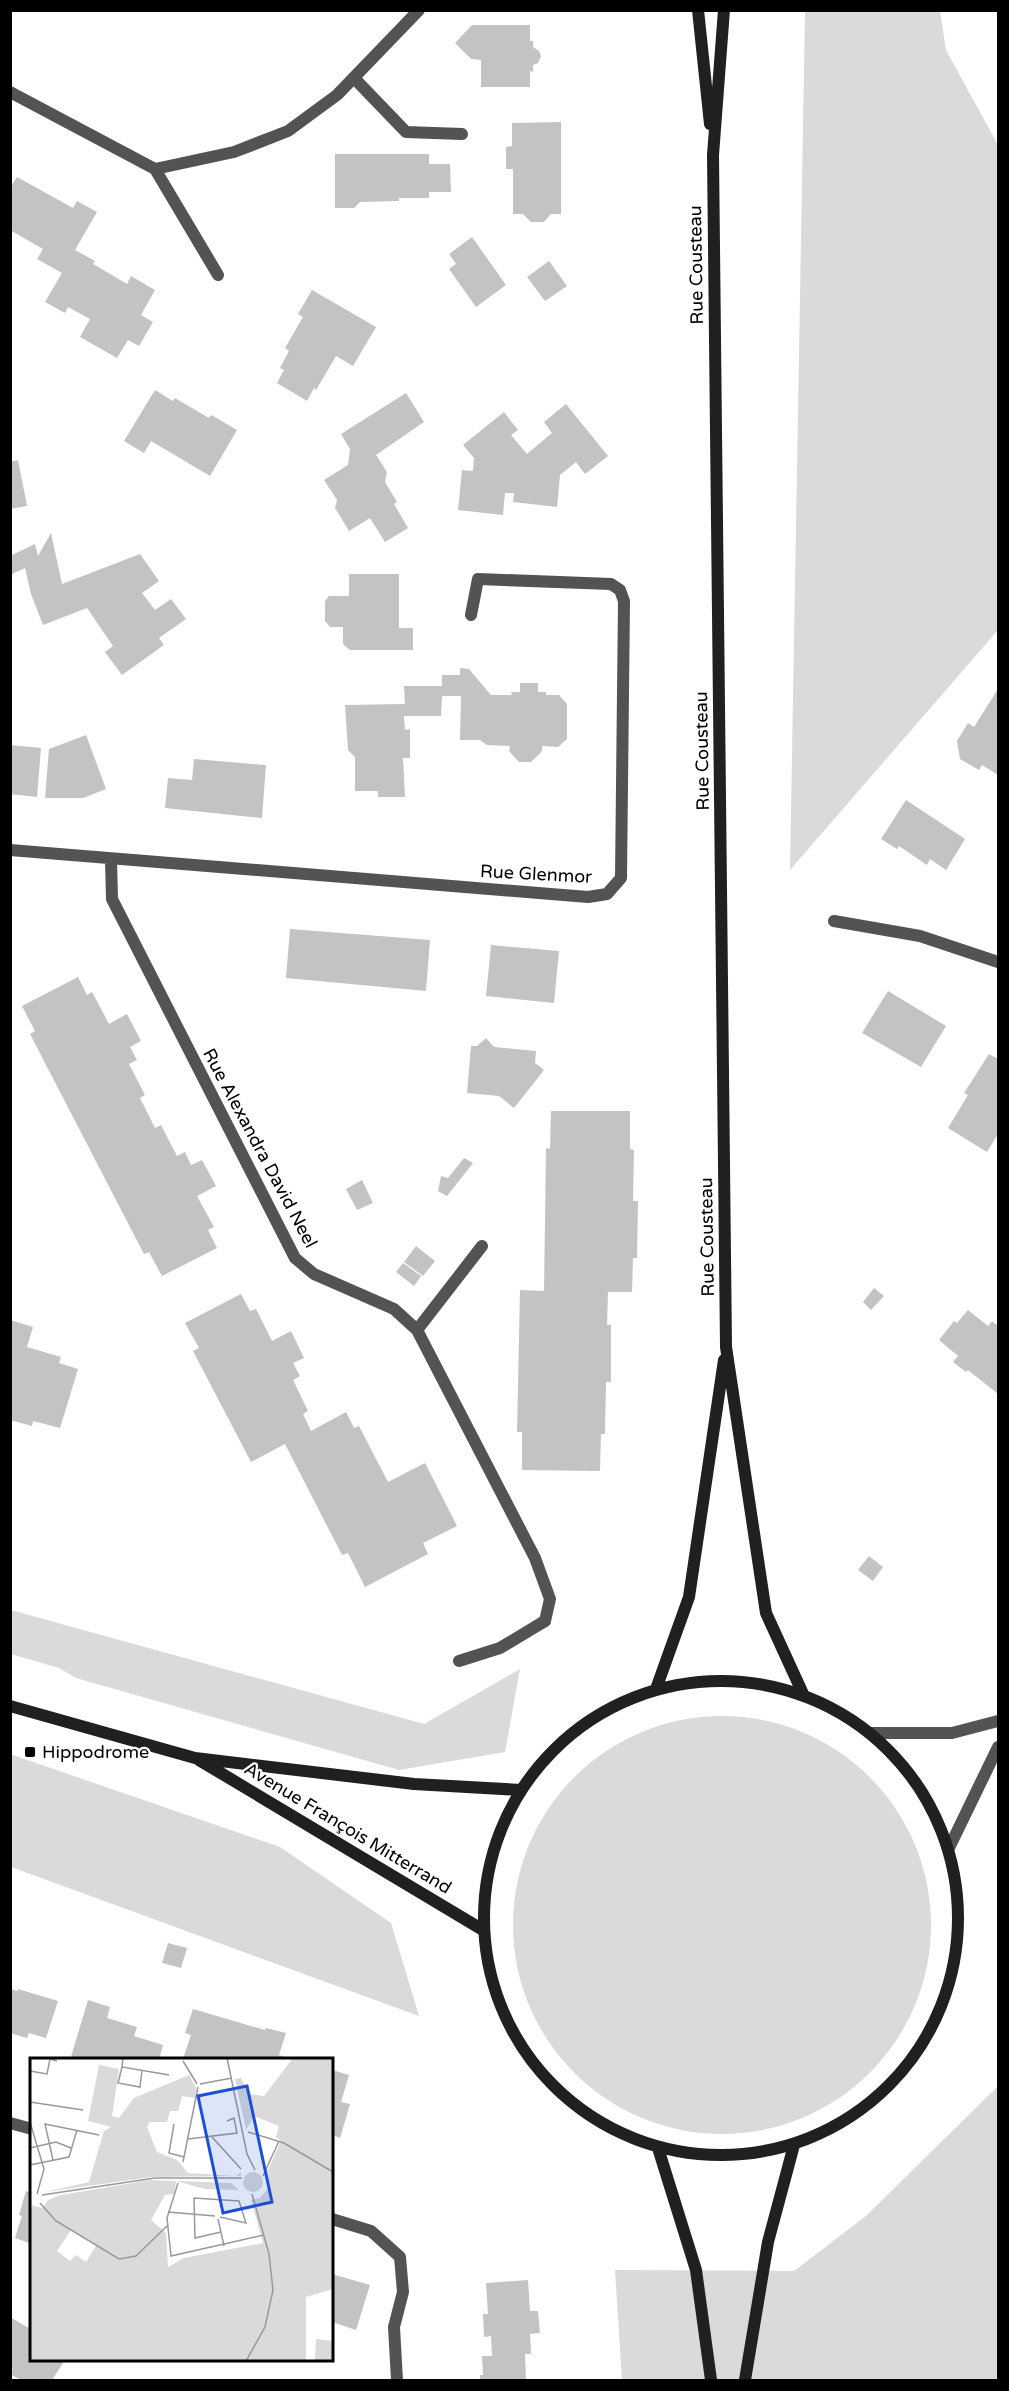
<svg xmlns="http://www.w3.org/2000/svg" width="1009" height="2391" font-family="'Varela Round',sans-serif">
  <rect width="100%" height="100%" fill="#fff"/>
  <path fill="#dadada" d="M 805,11 L 940,11 L 946,50 L 998,145 L 998,630 L 790,870 Z
    M 11,1610 L 424,1724 L 520,1669 L 505,1752 L 399,1770 L 76,1678 L 59,1668 L 11,1654 Z
    M513 1925a209 209 0 1 1 418 0a209 209 0 1 1-418 0Z
    M 10,1754 L 280,1847 L 391,1923 L 419,2016 L 11,1867 Z
    M 998,2086 L 998,2380 L 622,2380 L 615,2270 L 794,2271 L 866,2216 Z"/>
  <path fill="#c3c3c3" d="M 472,25 L 530,25 L 530,41 L 533,41 L 533,47 L 539,51 L 541,56 L 538,63 L 533,65 L 533,72 L 530,71 L 530,87 L 481,87 L 481,60 L 471,59 L 455,43 Z
    M 561,122 L 561,214 L 551,214 L 544,222 L 531,222 L 523,214 L 513,214 L 513,169 L 506,169 L 506,147 L 512,146 L 512,123 Z
    M 335,154 L 429,154 L 429,164 L 450,164 L 451,192 L 429,192 L 429,198 L 399,198 L 399,201 L 360,202 L 354,208 L 335,208 Z
    M 17,177 L 73,208 L 77,201 L 97,212 L 75,250 L 95,261 L 93,264 L 127,284 L 131,276 L 155,290 L 141,315 L 153,322 L 139,346 L 128,340 L 117,358 L 80,337 L 90,319 L 68,307 L 65,313 L 45,302 L 62,273 L 37,259 L 43,249 L 10,230 L 10,188 Z
    M 472,237 L 506,285 L 476,307 L 449,269 L 456,264 L 449,254 Z
    M 549,261 L 567,286 L 545,301 L 527,277 Z
    M 312,290 L 376,327 L 353,366 L 336,356 L 316,390 L 314,388 L 307,401 L 277,383 L 284,370 L 280,368 L 289,351 L 285,348 L 303,317 L 298,314 Z
    M 155,390 L 173,401 L 175,398 L 209,418 L 211,415 L 237,430 L 210,476 L 151,441 L 144,453 L 124,441 Z
    M 406,393 L 424,422 L 376,455 L 387,472 L 385,482 L 397,502 L 394,504 L 408,528 L 385,542 L 370,518 L 349,531 L 335,508 L 337,500 L 324,480 L 348,465 L 350,449 L 341,434 Z
    M 566,404 L 608,456 L 585,474 L 576,462 L 560,475 L 557,507 L 513,502 L 514,493 L 505,493 L 503,515 L 458,510 L 462,470 L 473,471 L 474,458 L 463,445 L 504,412 L 518,430 L 511,435 L 527,454 L 552,433 L 544,422 Z
    M 18,460 L 27,506 L 10,509 L 10,462 Z
    M 51,533 L 62,584 L 140,554 L 159,581 L 142,593 L 155,610 L 171,599 L 186,619 L 159,638 L 164,645 L 122,675 L 105,652 L 113,646 L 87,608 L 43,625 L 31,594 L 25,568 L 10,575 L 10,556 L 35,544 L 38,556 Z
    M 349,574 L 399,574 L 399,628 L 413,628 L 413,650 L 350,650 L 343,644 L 343,627 L 330,627 L 325,621 L 325,601 L 329,596 L 349,596 Z
    M 460,668 L 469,669 L 491,695 L 512,695 L 511,692 L 520,692 L 520,683 L 538,683 L 538,692 L 546,692 L 546,695 L 559,695 L 567,704 L 567,739 L 558,747 L 542,746 L 542,751 L 531,762 L 519,762 L 509,751 L 510,746 L 487,745 L 480,740 L 460,740 L 461,696 L 442,696 L 441,716 L 404,716 L 405,730 L 410,729 L 410,758 L 403,758 L 405,797 L 378,797 L 378,791 L 355,791 L 355,757 L 348,750 L 345,705 L 405,704 L 404,686 L 442,686 L 442,675 L 460,675 Z
    M 998,689 L 998,775 L 982,765 L 979,770 L 960,759 L 957,741 L 968,723 L 974,727 Z
    M 86,735 L 106,789 L 83,798 L 45,798 L 49,749 Z
    M 10,745 L 41,748 L 37,797 L 10,794 Z
    M 194,759 L 266,765 L 262,818 L 165,808 L 168,778 L 192,780 Z
    M 906,800 L 965,839 L 946,870 L 930,859 L 927,865 L 899,846 L 897,849 L 881,839 Z
    M 290,929 L 430,940 L 426,991 L 286,978 Z
    M 491,945 L 559,951 L 554,1003 L 486,996 Z
    M 78,977 L 87,995 L 92,992 L 109,1024 L 127,1014 L 141,1041 L 130,1047 L 137,1060 L 129,1064 L 145,1095 L 140,1098 L 155,1128 L 161,1125 L 177,1156 L 185,1152 L 191,1165 L 202,1160 L 216,1186 L 197,1196 L 214,1227 L 208,1230 L 217,1248 L 162,1276 L 149,1252 L 144,1254 L 30,1034 L 35,1031 L 22,1006 Z
    M 888,991 L 946,1026 L 921,1067 L 862,1033 Z
    M 486,1038 L 494,1047 L 536,1051 L 535,1063 L 544,1070 L 514,1108 L 499,1096 L 467,1093 L 471,1046 L 477,1046 Z
    M 989,1054 L 998,1059 L 998,1134 L 987,1152 L 948,1128 L 968,1095 L 964,1093 Z
    M 551,1111 L 630,1111 L 630,1149 L 634,1150 L 633,1201 L 638,1201 L 637,1258 L 633,1258 L 632,1292 L 608,1292 L 607,1325 L 611,1325 L 611,1382 L 606,1382 L 605,1434 L 601,1434 L 600,1471 L 522,1470 L 522,1432 L 517,1432 L 520,1290 L 544,1291 L 546,1148 L 550,1149 Z
    M 464,1158 L 473,1163 L 447,1196 L 438,1191 L 441,1176 L 448,1178 Z
    M 362,1180 L 373,1203 L 357,1210 L 346,1189 Z
    M 416,1246 L 435,1261 L 423,1276 L 404,1262 Z
    M 403,1263 L 421,1276 L 414,1286 L 396,1272 Z
    M 874,1288 L 884,1296 L 871,1310 L 863,1302 Z
    M 241,1294 L 250,1311 L 256,1309 L 272,1341 L 291,1331 L 304,1358 L 293,1363 L 300,1376 L 293,1380 L 308,1411 L 303,1414 L 311,1431 L 346,1412 L 354,1428 L 359,1426 L 388,1482 L 425,1463 L 457,1526 L 423,1543 L 428,1554 L 365,1587 L 348,1553 L 342,1555 L 285,1444 L 251,1462 L 193,1351 L 199,1348 L 185,1323 Z
    M 968,1310 L 988,1326 L 992,1321 L 998,1326 L 998,1394 L 968,1370 L 966,1372 L 953,1362 L 958,1356 L 939,1340 L 954,1321 L 957,1323 Z
    M 10,1320 L 33,1327 L 27,1347 L 61,1357 L 59,1363 L 78,1369 L 60,1428 L 33,1421 L 32,1426 L 10,1420 Z
    M 869,1556 L 883,1567 L 873,1581 L 858,1570 Z
    M 168,1943 L 187,1948 L 181,1968 L 162,1963 Z
    M 10,1989 L 17,1991 L 18,1989 L 58,2001 L 46,2038 L 29,2033 L 27,2038 L 10,2033 Z
    M 88,2000 L 110,2007 L 107,2018 L 137,2027 L 134,2036 L 163,2045 L 159,2060 L 70,2060 Z
    M 193,2009 L 265,2030 L 266,2028 L 286,2033 L 279,2055 L 291,2060 L 183,2059 L 191,2035 L 185,2033 Z
    M 332,2070 L 349,2075 L 341,2102 L 350,2104 L 340,2138 L 332,2135 Z
    M 26,2191 L 32,2193 L 32,2244 L 15,2238 L 22,2216 L 19,2215 Z
    M 332,2274 L 370,2285 L 356,2330 L 332,2322 Z
    M 528,2280 L 530,2311 L 538,2311 L 540,2333 L 530,2334 L 531,2354 L 525,2354 L 526,2380 L 480,2380 L 480,2375 L 483,2375 L 482,2356 L 492,2356 L 491,2336 L 484,2337 L 483,2314 L 488,2314 L 486,2283 Z
    M 10,2317 L 32,2330 L 32,2360 L 65,2360 L 52,2380 L 21,2380 L 10,2374 L 13,2369 L 10,2367 Z"/>
  <g fill="none" stroke-linecap="round" stroke-linejoin="round">
    <path stroke="#535353" stroke-width="12" d="M 459,1661 L 500,1648 L 545,1621"/>
    <path stroke="#535353" stroke-width="12" d="M 354,78 L 406,132 L 462,134
      M 10,92 L 155,169 L 218,275
      M 155,169 L 234,152 L 288,131 L 337,95 L 419,10
      M 10,850 L 588,897 L 607,894 L 621,878 L 624,601 L 620,590 L 611,584 L 478,579 L 471,615
      M 111,860 L 112,899 L 295,1258 L 314,1274 L 394,1309 L 417,1330 L 535,1558 L 550,1599 L 545,1621
      M 834,921 L 920,936 L 998,962
      M 417,1330 L 482,1246
      M 870,1733 L 952,1733 L 998,1721
      M 949,1848 L 998,1747
      M 10,2123 L 32,2129
      M 332,2219 L 371,2231 L 400,2257 L 403,2292 L 394,2327 L 397,2380"/>
    <path stroke="#202020" stroke-width="12" d="M 698,10 L 710,124
      M 724,10 L 713,155 L 726,1347 L 766,1613 L 804,1696
      M484 1918a237 237 0 1 1 474 0a237 237 0 1 1-474 0Z
      M 656,1689 L 689,1597 L 724,1360
      M 10,1706 L 195,1758 L 414,1784 L 521,1790
      M 199,1760 L 483,1930
      M 658,2148 L 696,2270 L 711,2380
      M 745,2380 L 768,2242 L 794,2145"/>
  </g>
  <rect fill="#000" stroke="#fff" stroke-width="2" x="24" y="1746" width="12" height="12" rx="3"/>
  <g text-anchor="middle" dominant-baseline="central" stroke-width="4.5" stroke-linejoin="round" paint-order="stroke">
    <g font-size="18" fill="#000" stroke="#fff">
      <text transform="translate(696 265) rotate(-91)">Rue Cousteau</text>
      <text transform="translate(702 751) rotate(-91)">Rue Cousteau</text>
      <text transform="translate(536 874) rotate(3)">Rue Glenmor</text>
      <text transform="translate(260 1148) rotate(62)">Rue Alexandra David Neel</text>
      <text transform="translate(707 1237) rotate(-91)">Rue Cousteau</text>
      <text transform="translate(348 1828) rotate(31)">Avenue François Mitterrand</text>
    </g>
    <g font-size="18" fill="#000" stroke="#fff" text-anchor="start">
      <text x="42" y="1752">Hippodrome</text>
    </g>
  </g>
  <g transform="translate(30 2058)">
    <rect width="303" height="303" fill="#fff"/>
    <path d="M 263,0 L 303,0 L 303,231 L 276,239 L 276,303 L 0,303 L 0,147 L 12,150 L 18,142 L 31,137 L 120,122 L 201,125 L 209,132 L 175,131 L 146,123 L 144,136 L 135,137 L 121,162 L 136,175 L 138,209 L 154,200 L 233,185 L 221,142 L 230,140 L 239,129 L 237,114 L 251,83 L 246,79 L 249,68 L 224,58 L 216,72 L 205,21 L 211,20 L 219,36 L 234,38 ZM 41,172 L 66,188 L 56,204 L 46,197 L 40,203 L 27,193 ZM 69,7 L 89,11 L 82,58 L 89,60 L 104,40 L 159,17 L 166,30 L 165,40 L 152,38 L 148,53 L 140,53 L 137,64 L 120,64 L 117,69 L 127,94 L 147,102 L 158,115 L 206,118 L 211,114 L 211,118 L 122,119 L 15,134 L 59,124 L 74,73 L 81,69 L 58,63 ZM213 124a10 10 0 1 1 20 0a10 10 0 1 1-20 0ZM 286,281 L 303,283 L 303,303 L 285,303 Z" fill="#dadada" fill-rule="evenodd"/>
    <path fill="none" stroke="#999" stroke-width="1.5" d="M 93,0 L 92,9 L 139,17M 197,0 L 217,96 L 225,112M 153,3 L 167,26M 92,9 L 88,25 L 110,29 L 112,12M 0,13 L 17,16 L 20,1 L 27,3M 170,26 L 202,20M 0,44 L 53,52M 0,64 L 14,111 L 7,136M 144,66 L 139,95 L 154,99M 218,74 L 254,85 L 303,114M 182,79 L 211,111M 158,81 L 207,75 L 204,60 L 197,63M 0,90 L 26,84 L 41,90M 23,102 L 15,66 L 69,77M 153,104 L 168,29M 0,107 L 39,99 L 47,72M 233,118 L 249,83M 148,125 L 137,160 L 141,198 L 234,177M 12,137 L 125,120 L 212,120M 10,145 L 26,163 L 89,201 L 106,198 L 137,168M 138,154 L 185,158M 190,159 L 216,165 L 209,143 L 164,140 L 165,180 L 191,174M 188,161 L 194,188M 216,303 L 235,269 L 243,232 L 239,196 L 222,136"/>
    <path fill="#1d4ed8" fill-opacity="0.15" stroke="#1d4ed8" stroke-width="3" d="M 217,28 L 242,144 L 193,155 L 168,38 Z"/>
    <rect width="303" height="303" fill="none" stroke="#000" stroke-width="3"/>
  </g>
  <rect width="1009" height="2391" fill="none" stroke="#000000" stroke-width="24"/>
</svg>
